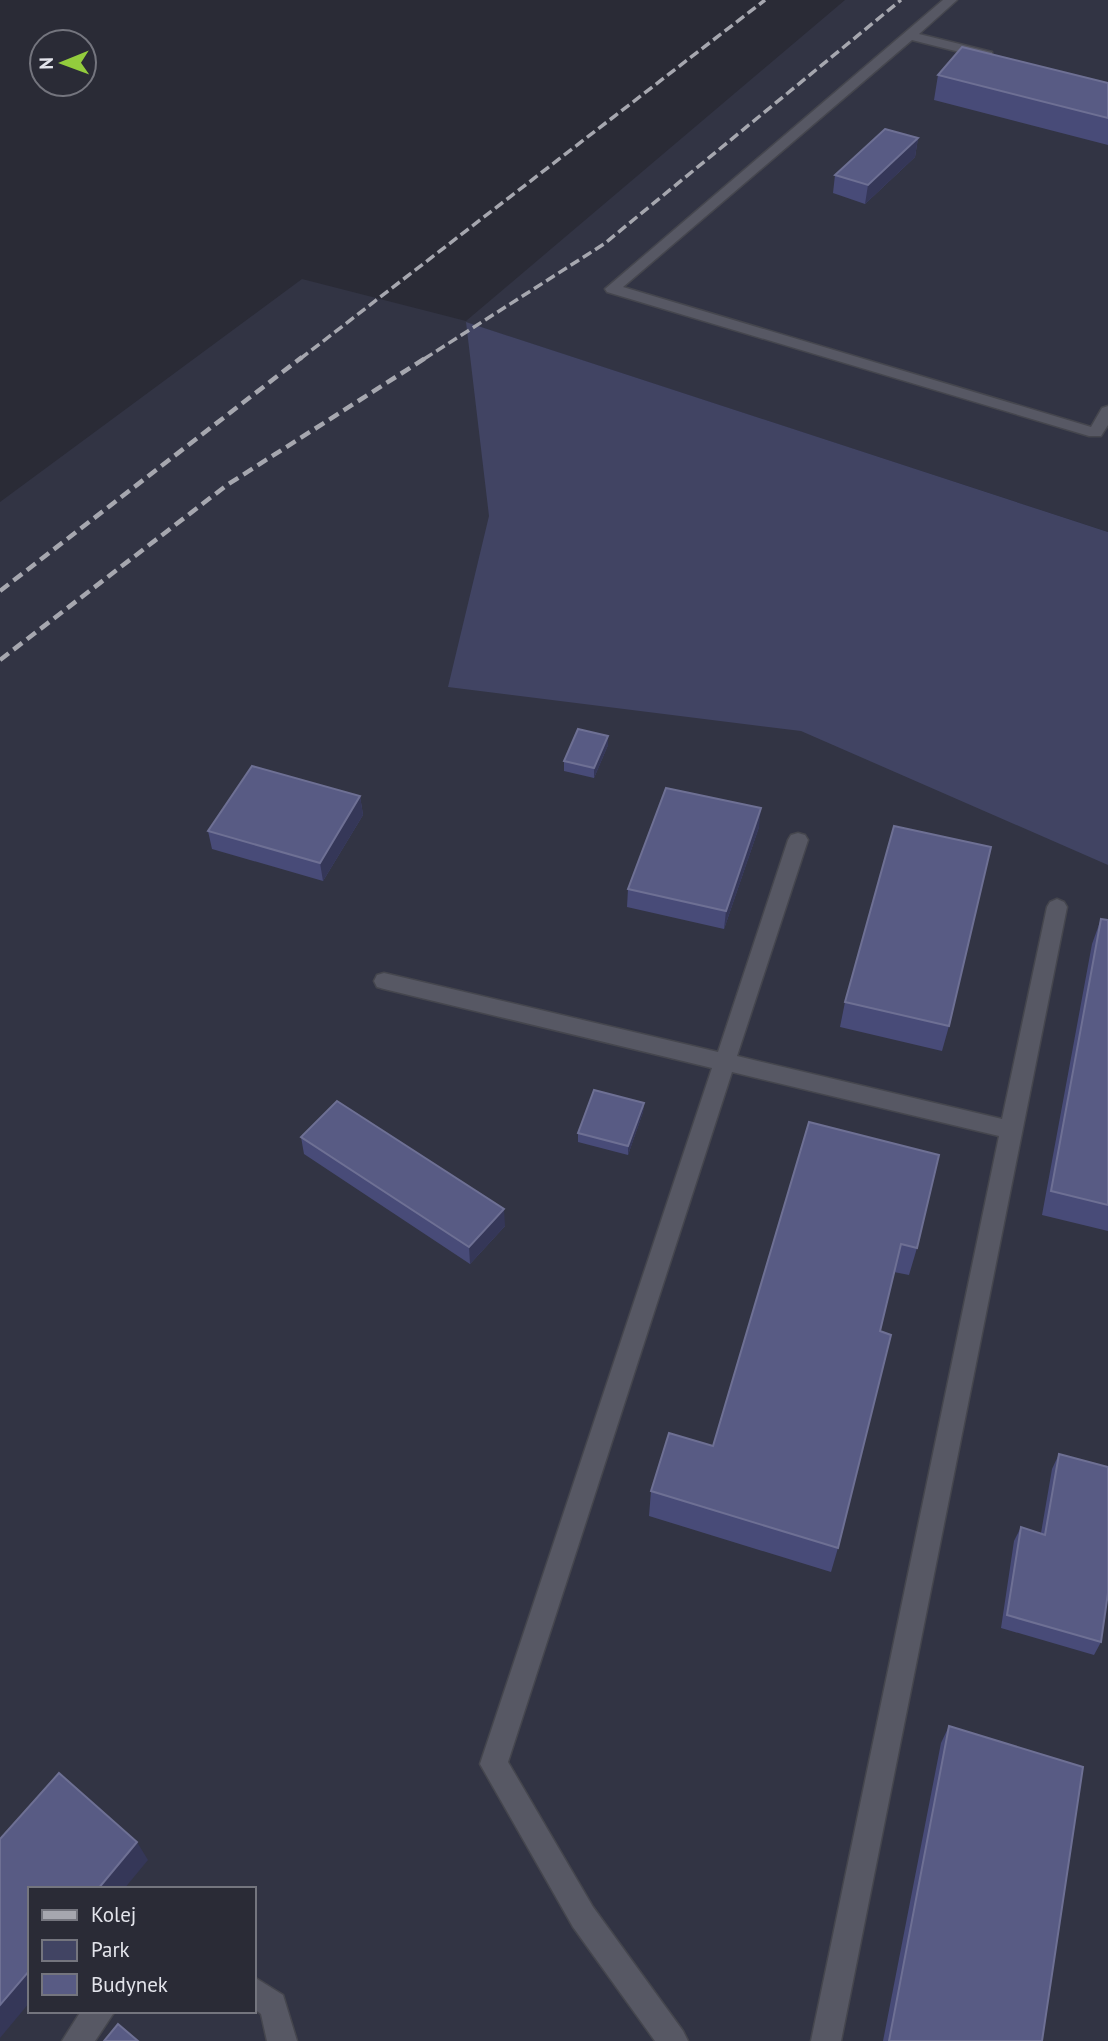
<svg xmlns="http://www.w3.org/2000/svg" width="1108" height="2041" font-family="'PT Sans',sans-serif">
  <rect width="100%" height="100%" fill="#2a2b36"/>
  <path fill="#323444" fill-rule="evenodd" d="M 845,0 L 1108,0 L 1108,532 L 468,323 L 1108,818 L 1108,2041 L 0,2041 L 0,502 L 302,279 L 466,321 ZM 30,1889 L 254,1889 L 254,2011 L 30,2011 Z"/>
  <path fill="#414463" d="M 466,322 L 1108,532 L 1108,865 L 801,731 L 448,687 L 489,516 Z"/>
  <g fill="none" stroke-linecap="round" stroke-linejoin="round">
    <defs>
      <path id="lane" d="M 943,0 L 957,0 L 919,34 L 992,52 L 992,58 L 987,59 L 912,40 L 623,287 L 1091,427 L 1102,408 L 1108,406 L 1108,425 L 1101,436 L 1089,436 L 607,292 L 605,289 Z
        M 798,833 L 805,835 L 808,840 L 737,1056 L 1002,1119 L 1047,907 L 1050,902 L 1057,899 L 1064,902 L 1067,907 L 841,2041 L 811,2041 L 999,1136 L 732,1072 L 508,1762 L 593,1907 L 683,2031 L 688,2041 L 655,2041 L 573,1927 L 480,1764 L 712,1068 L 384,989 L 377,987 L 374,981 L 377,975 L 384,973 L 718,1052 L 788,840 L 791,835 Z
        M 254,1977 L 283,1995 L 297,2041 L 267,2041 L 261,2014 L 254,2009 Z
        M 81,2011 L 115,2011 L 95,2041 L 62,2041 Z"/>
    </defs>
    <use href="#lane" stroke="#45464e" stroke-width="3"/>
    <use href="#lane" fill="#575864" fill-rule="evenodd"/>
    <path stroke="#a6a7af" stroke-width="3.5" stroke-dasharray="10 4.5" stroke-linecap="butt" d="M 300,359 L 765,0
      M 424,359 L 604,244 L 901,0"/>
    <path stroke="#a6a7af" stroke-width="4.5" stroke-dasharray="11 6" stroke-linecap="butt" d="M 0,591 L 302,357
      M 0,660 L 227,485 L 427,357"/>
  </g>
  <path fill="#484b78" d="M 938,75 L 1108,83 L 1108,145 L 934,100 Z
    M 918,138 L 915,157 L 865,204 L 833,193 L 835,175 Z
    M 608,745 L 594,778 L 564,771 L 564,761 Z
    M 360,796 L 363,815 L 323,881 L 212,849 L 208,831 Z
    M 759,827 L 724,929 L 627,907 L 628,889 Z
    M 1101,919 L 1108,920 L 1108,1231 L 1042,1215 L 1092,944 Z
    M 845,1002 L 949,1026 L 942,1051 L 840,1027 Z
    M 644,1103 L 643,1112 L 628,1155 L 578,1142 L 578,1133 Z
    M 809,1122 L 917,1248 L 909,1275 L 894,1272 L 880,1331 L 838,1548 L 831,1572 L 649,1516 L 651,1491 L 713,1446 Z
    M 301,1137 L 505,1226 L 470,1264 L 304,1154 Z
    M 1059,1454 L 1101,1642 L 1094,1655 L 1001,1628 L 1014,1541 L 1021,1527 L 1041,1533 L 1052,1469 Z
    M 949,1726 L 1042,2041 L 883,2041 L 941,1743 Z"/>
  <path fill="#353758" d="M 918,138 L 915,157 L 865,204 L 868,185 Z
    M 608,736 L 608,745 L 594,778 L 594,768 Z
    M 360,796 L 363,815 L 323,881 L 320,863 Z
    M 761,808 L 759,827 L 724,929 L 726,911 Z
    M 644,1103 L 643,1112 L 628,1155 L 628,1146 Z
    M 504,1209 L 505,1226 L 470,1264 L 469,1247 Z
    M 137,1842 L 148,1860 L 124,1889 L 98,1889 Z
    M 30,1970 L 30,2002 L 0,2038 L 0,2005 Z"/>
  <path fill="#585b84" stroke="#6e7094" stroke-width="2" d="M 962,47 L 1108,83 L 1108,118 L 938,75 Z
    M 885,129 L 918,138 L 868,185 L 835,175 Z
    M 578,729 L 608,736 L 594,768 L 564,761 Z
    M 252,766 L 360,796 L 320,863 L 208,831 Z
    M 666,788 L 761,808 L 726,911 L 628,889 Z
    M 894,826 L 991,847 L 949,1026 L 845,1002 Z
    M 1101,919 L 1108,920 L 1108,1205 L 1051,1191 Z
    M 594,1090 L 644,1103 L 628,1146 L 578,1133 Z
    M 337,1101 L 504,1209 L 469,1247 L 301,1137 Z
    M 809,1122 L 939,1155 L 917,1248 L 901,1244 L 880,1331 L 891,1335 L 838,1548 L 651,1491 L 669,1433 L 713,1446 Z
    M 1059,1454 L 1108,1467 L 1108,1593 L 1101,1642 L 1007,1615 L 1021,1527 L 1045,1535 Z
    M 949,1726 L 1083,1767 L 1042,2041 L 889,2041 Z
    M 59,1773 L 137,1842 L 98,1889 L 30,1889 L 30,1970 L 0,2005 L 0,1839 Z
    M 118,2024 L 138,2041 L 104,2041 Z"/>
  <rect x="28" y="1887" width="228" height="126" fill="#2a2b36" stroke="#74757e" stroke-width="2"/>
  <rect x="42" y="1910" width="35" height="10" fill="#a6a7af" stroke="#74757e" stroke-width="2"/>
  <text x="91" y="1922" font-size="21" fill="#e3e4eb">Kolej</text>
  <rect x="42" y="1940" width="35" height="21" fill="#414463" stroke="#74757e" stroke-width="2"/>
  <text x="91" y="1957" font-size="21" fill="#e3e4eb">Park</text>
  <rect x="42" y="1974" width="35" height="21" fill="#585b84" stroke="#74757e" stroke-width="2"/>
  <text x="91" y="1992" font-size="21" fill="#e3e4eb">Budynek</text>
  <g transform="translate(63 63) rotate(269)"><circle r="33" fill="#2a2b36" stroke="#74757e" stroke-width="2"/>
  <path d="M0-5L12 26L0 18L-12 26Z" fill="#93cc3d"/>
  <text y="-10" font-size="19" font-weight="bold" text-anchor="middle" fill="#e3e4eb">N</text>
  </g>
</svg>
